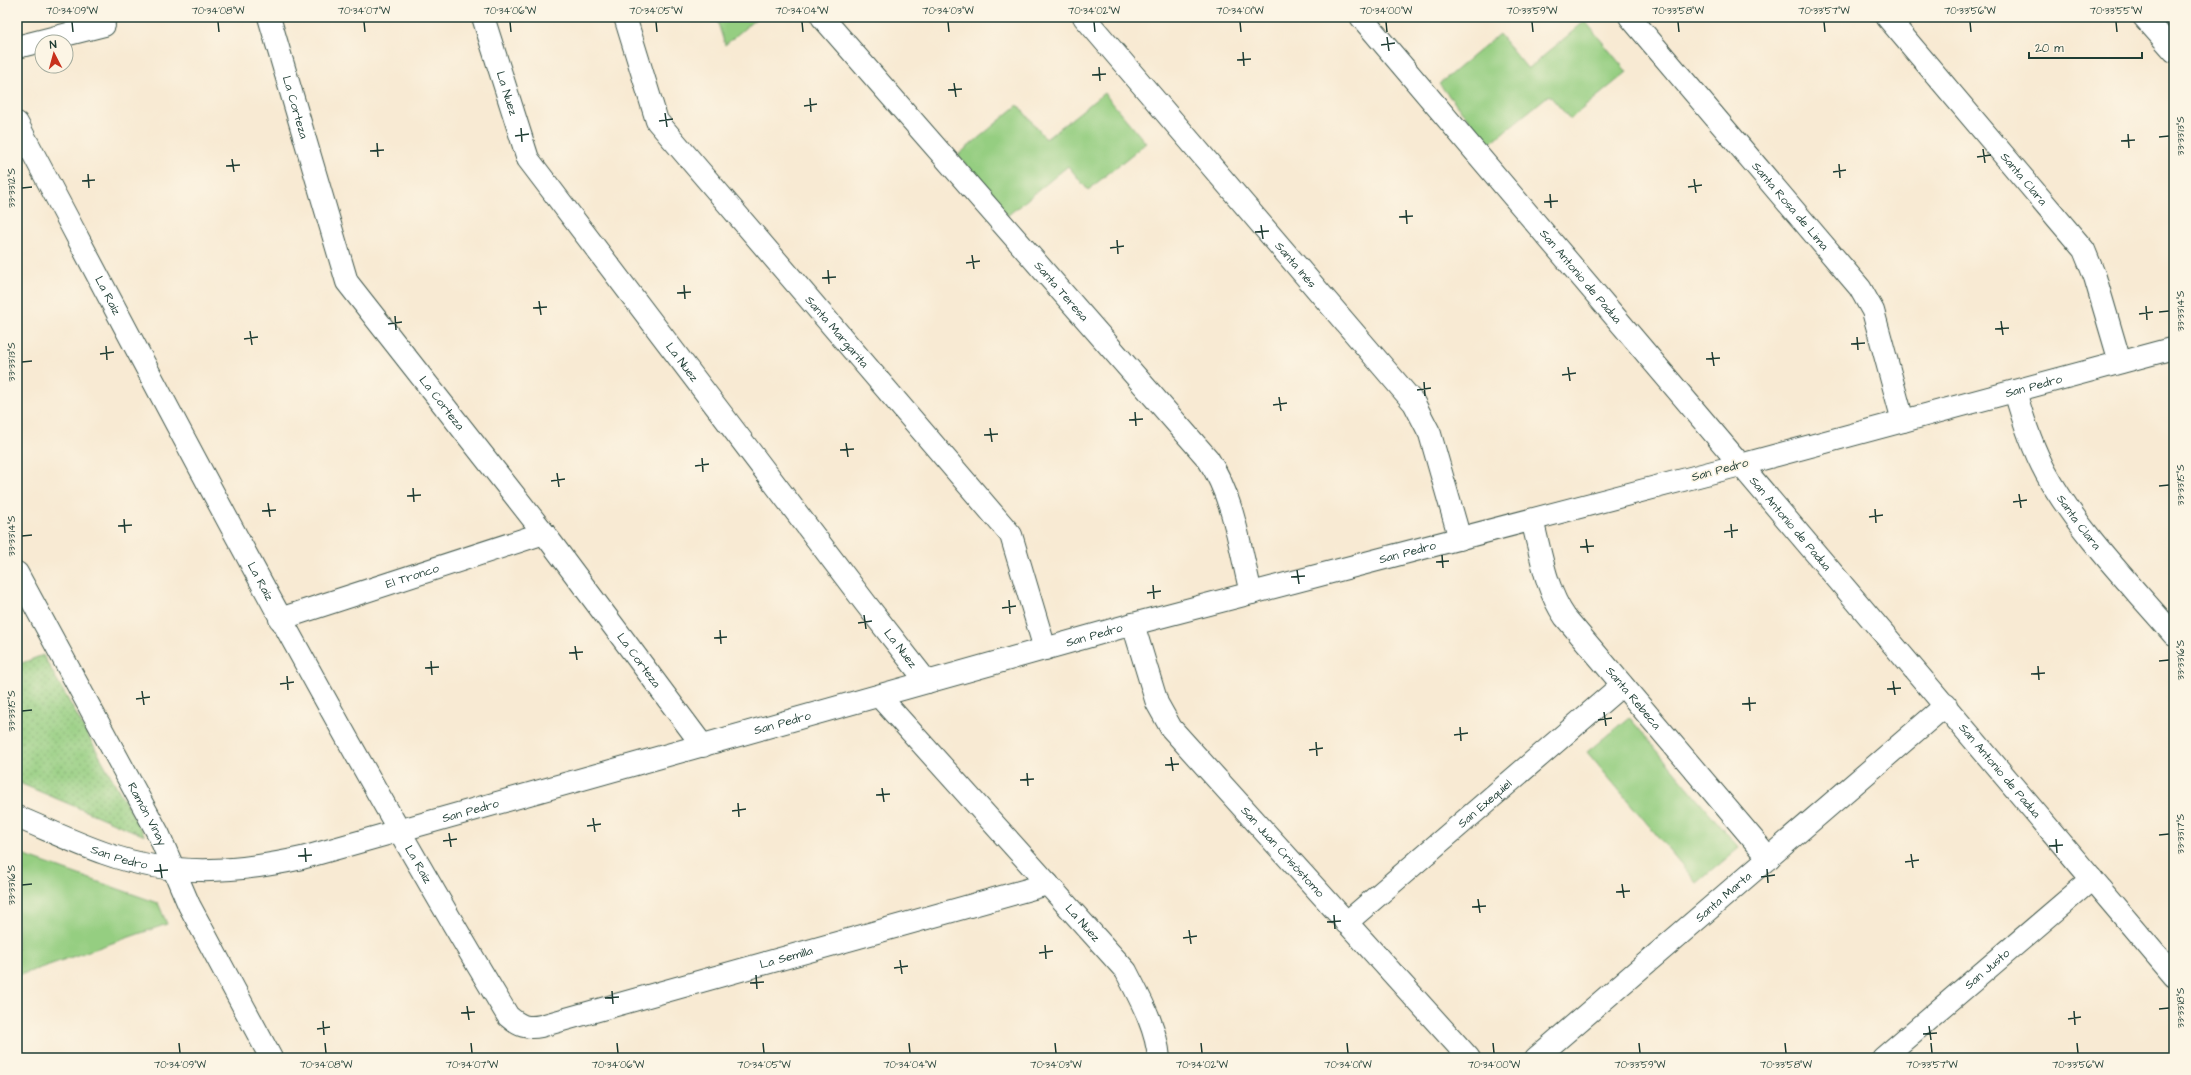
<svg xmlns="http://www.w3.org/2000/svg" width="2191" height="1075" font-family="'Architects Daughter',sans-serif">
  <defs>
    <pattern id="park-dots" width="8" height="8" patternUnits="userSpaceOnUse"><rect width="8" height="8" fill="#95ce81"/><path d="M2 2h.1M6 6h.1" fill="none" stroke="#79a86a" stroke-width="1.8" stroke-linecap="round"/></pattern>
  </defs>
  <rect width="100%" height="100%" fill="#fcf5e5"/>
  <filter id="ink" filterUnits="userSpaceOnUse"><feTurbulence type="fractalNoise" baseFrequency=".025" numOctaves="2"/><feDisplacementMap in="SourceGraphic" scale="8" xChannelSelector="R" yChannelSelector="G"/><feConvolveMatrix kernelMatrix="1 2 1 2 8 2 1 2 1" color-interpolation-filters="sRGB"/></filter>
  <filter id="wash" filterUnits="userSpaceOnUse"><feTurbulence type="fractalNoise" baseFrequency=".012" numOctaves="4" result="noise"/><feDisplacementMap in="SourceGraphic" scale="16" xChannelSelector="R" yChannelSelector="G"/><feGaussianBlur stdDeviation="0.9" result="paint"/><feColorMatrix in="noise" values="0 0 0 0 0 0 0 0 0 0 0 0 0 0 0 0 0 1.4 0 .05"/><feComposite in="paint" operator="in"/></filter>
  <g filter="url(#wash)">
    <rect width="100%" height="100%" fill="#f8ead3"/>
    <path fill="#95ce81" stroke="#5a865a" d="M 716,17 L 758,17 L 725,45 Z
      M 1585,21 L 1627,72 L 1570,119 L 1549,95 L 1489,144 L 1439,84 L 1499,34 L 1528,69 Z
      M 1104,93 L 1146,143 L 1088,190 L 1068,166 L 1007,216 L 958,155 L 1018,105 L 1046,139 Z
      M 1629,717 L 1739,848 L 1697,883 L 1587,752 Z
      M 17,853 L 158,903 L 167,924 L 17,976 Z"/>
    <path fill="url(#park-dots)" stroke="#5a865a" d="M 43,655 L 140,828 L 145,836 L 17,782 L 17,665 Z"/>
  </g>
  <g filter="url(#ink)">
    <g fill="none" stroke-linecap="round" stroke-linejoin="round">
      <defs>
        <g id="minor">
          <path id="s1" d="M 269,17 L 347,282 L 544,533 L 703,746"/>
          <path id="s2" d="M 483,17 L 528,159 L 866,604 L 927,682"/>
          <path id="s3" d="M 625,17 L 657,121 L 1011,535 L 1045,649"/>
          <path id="s4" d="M 822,17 L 1208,459 C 1234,498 1240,549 1251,593"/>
          <path id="s5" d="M 1084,17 L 1414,403 L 1430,434 L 1460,539"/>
          <path id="s6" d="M 1630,17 L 1860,288 L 1873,311 L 1903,421"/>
          <path id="s7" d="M 1887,17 L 2084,250 L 2095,277 L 2120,362"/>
          <path d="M 2144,17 L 2174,51"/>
          <path d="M 17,47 L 104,25"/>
          <path id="s8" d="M 17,123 C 176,423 332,725 508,1016 C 519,1026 527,1029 541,1026 L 1048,884"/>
          <path id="s9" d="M 2015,391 C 2023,420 2032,447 2046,473 C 2078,531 2131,585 2174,635"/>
          <path id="s10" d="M 1740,465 L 2174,348"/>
          <path id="s11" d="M 1532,520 C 1541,553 1545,588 1565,617 L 1769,858"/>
          <path id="s12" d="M 17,573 L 159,835 L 189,905 L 271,1058"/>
          <path id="s13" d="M 280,619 L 544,533"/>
          <path id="s14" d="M 1133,624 L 1157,703 L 1171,728 L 1469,1058"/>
          <path id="s15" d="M 879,696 L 1126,971 C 1140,999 1156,1026 1159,1058"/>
          <path id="s16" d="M 1346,923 L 1622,685"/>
          <path id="s17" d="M 1536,1058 L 1946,705"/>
          <path id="s18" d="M 1883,1058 L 2092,879"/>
        </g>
        <g id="tertiary">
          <path id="s19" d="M 1361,17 L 2174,976"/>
          <path id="s20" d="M 17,817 C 46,829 75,843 104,853 C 170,877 235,873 302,858 L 1133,624 L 1740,465"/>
        </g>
      </defs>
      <use href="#minor" stroke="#40574c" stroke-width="24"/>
      <use href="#tertiary" stroke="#40574c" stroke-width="24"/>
      <use href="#minor" stroke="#fff" stroke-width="22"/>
      <use href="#tertiary" stroke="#fff" stroke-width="22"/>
    </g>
  </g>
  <path fill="none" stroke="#1f3d34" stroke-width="1.5" d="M 72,22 L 73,32M 218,22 L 219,32M 364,22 L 365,32M 510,22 L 511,32M 656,22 L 657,32M 802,22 L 803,32M 948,22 L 949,32M 1094,22 L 1095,32M 1240,22 L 1241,32M 1386,22 L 1387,32M 1532,22 L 1533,32M 1678,22 L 1679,32M 1824,22 L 1825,32M 1970,22 L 1971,32M 2116,22 L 2117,32M 1387,37 L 1389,51M 1381,45 L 1395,43M 1243,52 L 1244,66M 1237,60 L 1251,59M 1099,67 L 1100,81M 1092,75 L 1106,74M 954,83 L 956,97M 948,90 L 962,89M 810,98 L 811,112M 804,106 L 817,104M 665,113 L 667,127M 659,121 L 673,119M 521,128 L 522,142M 2128,134 L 2129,148M 515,136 L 529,134M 2159,137 L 2169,136M 2121,141 L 2135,140M 377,143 L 378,157M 1983,149 L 1985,163M 370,151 L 384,150M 1977,157 L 1991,155M 232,159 L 234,172M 1839,164 L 1840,178M 226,166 L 240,165M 1833,172 L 1846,170M 88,174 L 89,188M 1694,179 L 1696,193M 82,181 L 95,180M 1688,187 L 1702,185M 22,188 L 32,187M 1550,194 L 1551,208M 1544,202 L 1558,201M 1406,210 L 1407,224M 1399,217 L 1413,216M 1261,225 L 1263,239M 1255,232 L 1269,231M 1117,240 L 1118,254M 1110,248 L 1124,246M 972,255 L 974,269M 966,263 L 980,261M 828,270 L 829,284M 822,278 L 836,277M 684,285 L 685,299M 677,293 L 691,292M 539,301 L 541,315M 2146,306 L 2147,320M 533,308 L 547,307M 2159,312 L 2169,311M 2139,314 L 2153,312M 395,316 L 396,330M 2001,321 L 2003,335M 388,324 L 402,322M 1995,329 L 2009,328M 250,331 L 252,345M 1857,337 L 1858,350M 244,339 L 258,337M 1851,344 L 1865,343M 106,346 L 107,360M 1712,352 L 1714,366M 100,354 L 114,352M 1706,359 L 1720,358M 22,362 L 32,361M 1568,367 L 1570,381M 1562,375 L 1576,373M 1424,382 L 1425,396M 1417,390 L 1431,388M 1279,397 L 1281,411M 1273,405 L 1287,403M 1135,412 L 1136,426M 1129,420 L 1143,419M 990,428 L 992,442M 984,435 L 998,434M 846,443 L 848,457M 840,450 L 854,449M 702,458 L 703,472M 695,466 L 709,464M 557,473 L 559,487M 551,481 L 565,479M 2159,486 L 2169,485M 413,488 L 414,502M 2019,494 L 2021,508M 407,496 L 421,495M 2013,502 L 2027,500M 268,503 L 270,517M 1875,509 L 1876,523M 262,511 L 276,510M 1869,517 L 1883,515M 124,519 L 125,533M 1731,524 L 1732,538M 118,526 L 132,525M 1724,532 L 1738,530M 22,536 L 32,535M 1586,539 L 1588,553M 1580,547 L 1594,546M 1442,555 L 1443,568M 1436,562 L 1449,561M 1297,570 L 1299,584M 1291,577 L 1305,576M 1153,585 L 1154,599M 1147,593 L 1161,591M 1009,600 L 1010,614M 1002,608 L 1016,606M 864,615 L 866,629M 858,623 L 872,621M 720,630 L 721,644M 714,638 L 727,637M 575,646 L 577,660M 569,653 L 583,652M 431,661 L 432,675M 2159,661 L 2169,660M 2038,666 L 2039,680M 425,668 L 439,667M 2031,674 L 2045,673M 287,676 L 288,690M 1893,681 L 1895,695M 280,684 L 294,682M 1887,689 L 1901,688M 142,691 L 144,705M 1749,697 L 1750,711M 136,699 L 150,697M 1742,704 L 1756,703M 22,711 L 32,710M 1604,712 L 1606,726M 1598,720 L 1612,718M 1460,727 L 1461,741M 1454,735 L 1468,733M 1316,742 L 1317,756M 1309,750 L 1323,748M 1171,757 L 1173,771M 1165,765 L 1179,764M 1027,773 L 1028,786M 1020,780 L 1034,779M 882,788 L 884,802M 876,795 L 890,794M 738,803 L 739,817M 732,811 L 746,809M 593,818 L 595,832M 587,826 L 601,824M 449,833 L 451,847M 2159,835 L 2169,834M 2056,839 L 2057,853M 443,841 L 457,839M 2049,846 L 2063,845M 305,848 L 306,862M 1911,854 L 1913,868M 298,856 L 312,855M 1905,862 L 1919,860M 160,864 L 162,878M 1767,869 L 1768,883M 154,871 L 168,870M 1761,877 L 1775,875M 1622,884 L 1624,898M 22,885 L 32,884M 1616,892 L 1630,891M 1478,899 L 1480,913M 1472,907 L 1486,906M 1334,915 L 1335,929M 1327,922 L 1341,921M 1189,930 L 1191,944M 1183,938 L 1197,936M 1045,945 L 1046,959M 1039,953 L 1053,951M 900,960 L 902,974M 894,968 L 908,966M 756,975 L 757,989M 750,983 L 764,982M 612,991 L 613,1004M 605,998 L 619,997M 467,1006 L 469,1020M 2159,1009 L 2169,1008M 2074,1011 L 2075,1025M 461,1013 L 475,1012M 2068,1019 L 2081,1017M 323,1021 L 324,1035M 1929,1026 L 1931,1040M 317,1029 L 330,1027M 1923,1034 L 1937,1033M 179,1043 L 180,1053M 325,1043 L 326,1053M 471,1043 L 472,1053M 617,1043 L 618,1053M 763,1043 L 764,1053M 909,1043 L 910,1053M 1055,1043 L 1056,1053M 1201,1043 L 1202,1053M 1347,1043 L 1348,1053M 1493,1043 L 1494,1053M 1639,1043 L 1640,1053M 1785,1043 L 1786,1053M 1931,1043 L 1932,1053M 2077,1043 L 2078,1053"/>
  <g text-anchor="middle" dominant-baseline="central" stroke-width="3.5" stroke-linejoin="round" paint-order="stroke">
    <g font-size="12" fill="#1f3d34" stroke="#fcf5e5">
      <text stroke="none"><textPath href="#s2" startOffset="80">La Nuez</textPath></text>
      <text stroke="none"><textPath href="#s1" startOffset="94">La Corteza</textPath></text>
      <text stroke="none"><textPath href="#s7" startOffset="212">Santa Clara</textPath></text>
      <text stroke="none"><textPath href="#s6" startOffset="248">Santa Rosa de Lima</textPath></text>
      <text stroke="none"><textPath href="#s5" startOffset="326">Santa Inés</textPath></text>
      <text stroke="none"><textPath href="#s19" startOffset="340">San Antonio de Padua</textPath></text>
      <text stroke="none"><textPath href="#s4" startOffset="364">Santa Teresa</textPath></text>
      <text stroke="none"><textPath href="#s8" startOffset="195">La Raíz</textPath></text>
      <text stroke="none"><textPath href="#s3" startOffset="386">Santa Margarita</textPath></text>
      <text stroke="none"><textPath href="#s2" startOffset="404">La Nuez</textPath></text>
      <text stroke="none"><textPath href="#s10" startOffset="304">San Pedro</textPath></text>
      <text stroke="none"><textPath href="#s1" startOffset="430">La Corteza</textPath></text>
      <text transform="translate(1720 470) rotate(-15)">San Pedro</text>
      <text stroke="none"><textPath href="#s9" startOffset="147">Santa Clara</textPath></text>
      <text stroke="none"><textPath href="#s19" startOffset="664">San Antonio de Padua</textPath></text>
      <text stroke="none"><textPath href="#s20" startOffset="1442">San Pedro</textPath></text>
      <text stroke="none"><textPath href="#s13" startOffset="139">El Tronco</textPath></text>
      <text stroke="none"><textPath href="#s8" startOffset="519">La Raíz</textPath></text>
      <text stroke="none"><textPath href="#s20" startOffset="1118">San Pedro</textPath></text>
      <text stroke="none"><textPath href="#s2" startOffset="764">La Nuez</textPath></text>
      <text stroke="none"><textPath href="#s1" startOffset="754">La Corteza</textPath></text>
      <text stroke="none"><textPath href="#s11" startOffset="209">Santa Rebeca</textPath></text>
      <text stroke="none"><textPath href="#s20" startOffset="794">San Pedro</textPath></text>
      <text stroke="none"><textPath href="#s19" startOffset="988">San Antonio de Padua</textPath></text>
      <text stroke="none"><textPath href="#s16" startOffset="183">San Exequiel</textPath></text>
      <text stroke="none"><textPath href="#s20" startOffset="470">San Pedro</textPath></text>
      <text stroke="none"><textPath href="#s12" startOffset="274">Ramón Vinay</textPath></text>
      <text stroke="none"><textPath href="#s14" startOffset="278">San Juan Crisóstomo</textPath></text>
      <text stroke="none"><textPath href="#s20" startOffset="110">San Pedro</textPath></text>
      <text stroke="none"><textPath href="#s8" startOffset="843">La Raíz</textPath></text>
      <text stroke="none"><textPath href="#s17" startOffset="247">Santa Marta</textPath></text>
      <text stroke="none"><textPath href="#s15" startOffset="305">La Nuez</textPath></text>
      <text stroke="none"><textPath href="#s8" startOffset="1310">La Semilla</textPath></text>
      <text stroke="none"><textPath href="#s18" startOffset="137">San Justo</textPath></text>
    </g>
  </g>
  <rect width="2191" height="1075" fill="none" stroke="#fcf5e5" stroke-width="44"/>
  <g transform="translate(54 54) rotate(354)"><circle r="19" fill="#fcf5e5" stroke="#a4ab9e"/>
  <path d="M0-3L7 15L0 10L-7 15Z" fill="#c8321e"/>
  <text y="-6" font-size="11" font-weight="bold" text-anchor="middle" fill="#1f3d34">N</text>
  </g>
  <path d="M2029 52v6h113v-6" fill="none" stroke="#1f3d34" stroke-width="2"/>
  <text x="2035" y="52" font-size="12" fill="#1f3d34" stroke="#fcf5e5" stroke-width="3" paint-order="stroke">20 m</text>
  <rect x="22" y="22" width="2147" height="1031" fill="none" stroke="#1f3d34" stroke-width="1.5"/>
  <g font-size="10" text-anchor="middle" fill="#1f3d34">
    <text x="72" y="14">70°34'09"W</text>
    <text x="218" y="14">70°34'08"W</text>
    <text x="364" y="14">70°34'07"W</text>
    <text x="510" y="14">70°34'06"W</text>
    <text x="656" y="14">70°34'05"W</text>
    <text x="802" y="14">70°34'04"W</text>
    <text x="948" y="14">70°34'03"W</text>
    <text x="1094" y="14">70°34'02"W</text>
    <text x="1240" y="14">70°34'01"W</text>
    <text x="1386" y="14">70°34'00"W</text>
    <text x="1532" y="14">70°33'59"W</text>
    <text x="1678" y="14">70°33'58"W</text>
    <text x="1824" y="14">70°33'57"W</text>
    <text x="1970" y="14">70°33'56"W</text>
    <text x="2116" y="14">70°33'55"W</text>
    <text transform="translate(2180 136) rotate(-90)" y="4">33°33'13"S</text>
    <text transform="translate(11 188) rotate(-90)" y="4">33°33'12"S</text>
    <text transform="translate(2180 311) rotate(-90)" y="4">33°33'14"S</text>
    <text transform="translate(11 362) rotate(-90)" y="4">33°33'13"S</text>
    <text transform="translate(2180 485) rotate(-90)" y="4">33°33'15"S</text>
    <text transform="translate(11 536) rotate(-90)" y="4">33°33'14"S</text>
    <text transform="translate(2180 660) rotate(-90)" y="4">33°33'16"S</text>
    <text transform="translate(11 711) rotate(-90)" y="4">33°33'15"S</text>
    <text transform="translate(2180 834) rotate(-90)" y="4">33°33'17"S</text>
    <text transform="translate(11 885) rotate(-90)" y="4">33°33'16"S</text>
    <text transform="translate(2180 1008) rotate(-90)" y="4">33°33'18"S</text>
    <text x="180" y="1068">70°34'09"W</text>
    <text x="326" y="1068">70°34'08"W</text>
    <text x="472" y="1068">70°34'07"W</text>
    <text x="618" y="1068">70°34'06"W</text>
    <text x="764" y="1068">70°34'05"W</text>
    <text x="910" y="1068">70°34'04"W</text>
    <text x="1056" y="1068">70°34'03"W</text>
    <text x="1202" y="1068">70°34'02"W</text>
    <text x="1348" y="1068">70°34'01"W</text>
    <text x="1494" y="1068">70°34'00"W</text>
    <text x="1640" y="1068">70°33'59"W</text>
    <text x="1786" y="1068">70°33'58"W</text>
    <text x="1932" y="1068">70°33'57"W</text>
    <text x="2078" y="1068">70°33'56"W</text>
  </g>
</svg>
